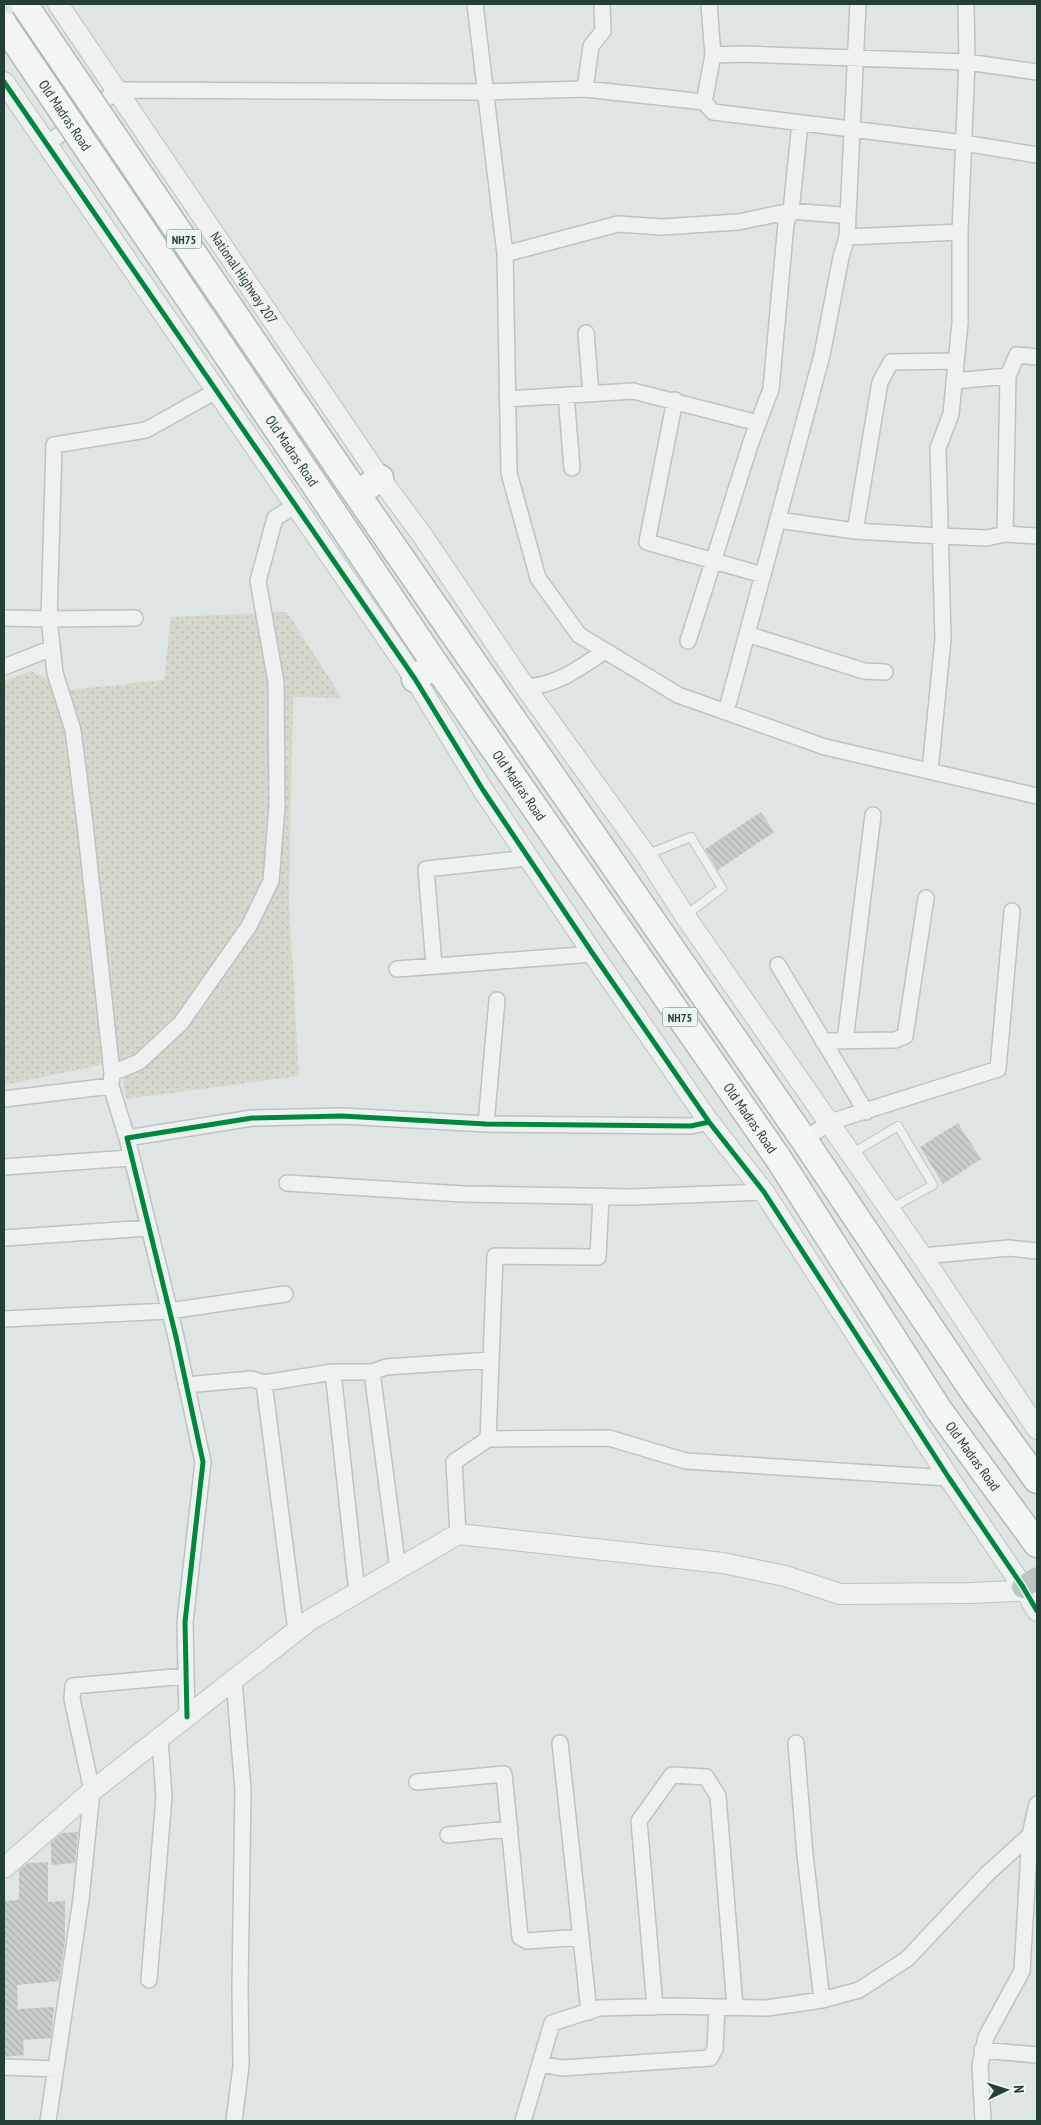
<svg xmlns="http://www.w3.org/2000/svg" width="1041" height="2125" font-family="'PT Sans Narrow',sans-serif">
  <defs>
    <pattern id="grass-dots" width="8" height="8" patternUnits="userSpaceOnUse" patternTransform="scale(1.25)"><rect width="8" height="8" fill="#d7d8cd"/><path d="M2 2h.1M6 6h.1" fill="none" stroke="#b8bab1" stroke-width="1.8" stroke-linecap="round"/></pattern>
    <pattern id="building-back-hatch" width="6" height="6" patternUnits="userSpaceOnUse" patternTransform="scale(1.25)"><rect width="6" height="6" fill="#c6cdcb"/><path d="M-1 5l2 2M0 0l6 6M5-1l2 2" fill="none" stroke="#aab1af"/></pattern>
  </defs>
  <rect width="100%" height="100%" fill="#dee5e2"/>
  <path fill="url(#grass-dots)" d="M 287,612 L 342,698 L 293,697 L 289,905 L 299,1076 L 126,1099 L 120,1061 L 4,1085 L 4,681 L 31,671 L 68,690 L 164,680 L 171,617 Z"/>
  <path fill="url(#building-back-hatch)" d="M 761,812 L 774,832 L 718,870 L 705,849 Z
    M 958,1123 L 981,1159 L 943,1184 L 920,1147 Z
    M 78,1832 L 75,1863 L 51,1865 L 51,1842 L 62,1833 Z
    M 48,1862 L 48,1902 L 65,1901 L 65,1940 L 59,1981 L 17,1985 L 18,2009 L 54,2007 L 51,2038 L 23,2040 L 24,2055 L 4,2057 L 4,1990 L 5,1990 L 4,1901 L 19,1900 L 19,1870 L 28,1863 Z"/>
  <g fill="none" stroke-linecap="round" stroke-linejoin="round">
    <defs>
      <path id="service" d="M 646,855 L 691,837 L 722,888 L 686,915
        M 851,1154 L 898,1126 L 933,1185 L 890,1209"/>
      <path id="minor" d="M 475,4 L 505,254 L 509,473 L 538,578 L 579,635 L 678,695 L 825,747 L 1037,796
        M 709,4 L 713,55
        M 585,89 L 591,46 L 603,31 L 602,4
        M 704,102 L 713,55 L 743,54 L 967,62 L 1037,72
        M 46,145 L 118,90 L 485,92 L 585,89 L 704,102 L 713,112 L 964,143 L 1037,155
        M 847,237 L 960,232
        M 505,254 L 618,224 L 662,227 L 738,222 L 791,211 L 840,215
        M 586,333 L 591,394
        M 954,381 L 1008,376 L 1017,355 L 1037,357
        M 566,395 L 572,468
        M 507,399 L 633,391 L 758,423
        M 675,400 L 647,542 L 763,575
        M 778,520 L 855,531 L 940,536 L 987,538 L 1005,534 L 1037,536
        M 855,531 L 880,382 L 891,362 L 956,361
        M 1005,534 L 1008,376
        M 4,618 L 49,619 L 54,445 L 146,430 L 216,391
        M 747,634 L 864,671 L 885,672
        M 688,641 L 751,442 L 771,389 L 786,223 L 791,211 L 800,123
        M 4,667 L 52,648
        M 525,687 C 556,686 580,668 605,651
        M 726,712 L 822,355 L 841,257 L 847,237 L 858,4
        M 930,771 L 943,639 L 938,448 L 951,414 L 960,323 L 960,232 L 967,62 L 966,4
        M 778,965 L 866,1112
        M 434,966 L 426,869 L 529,858
        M 397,969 L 593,954
        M 823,1041 L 895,1040 L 905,1036 L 926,898
        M 845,1041 L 873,815
        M 112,1073 L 139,1062 L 181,1023 L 249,926 L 271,881 L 277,806 L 276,682 L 258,581 L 275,518 L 296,505
        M 4,1099 L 111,1086
        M 486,1124 L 497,1000
        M 127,1138 L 111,1086 L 112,1073 L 85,824 L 73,730 L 55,673 L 49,619 L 135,618
        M 804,1140 L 830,1122 L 998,1069 L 1012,911
        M 4,1167 L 130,1158
        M 287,1183 L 463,1194 L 632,1197 L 764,1192
        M 4,1238 L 148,1228
        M 922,1256 L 1009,1248 L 1037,1251
        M 4,1319 L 169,1311 L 285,1294
        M 333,1372 L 357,1593
        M 372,1372 L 398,1569
        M 264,1383 L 296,1631
        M 186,1385 L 252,1379 L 264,1383 L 333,1372 L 372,1372 L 386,1367 L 491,1360
        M 488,1439 L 495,1256 L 598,1257 L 601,1196
        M 458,1534 L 454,1462 L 488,1439 L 609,1438 L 686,1461 L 949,1478
        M 234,1680 L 243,1790 L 240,1987 L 241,2066 L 234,2121
        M 187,1717 L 185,1622 L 203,1462 L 176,1337 L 127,1138 L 252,1118 L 342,1116 L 486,1124 L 691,1126 L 709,1122
        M 560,1743 L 589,2012
        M 796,1743 L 805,1855 L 822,2000
        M 417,1782 L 504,1774 L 520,1937 L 527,1941 L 581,1937
        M 448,1835 L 510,1829
        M 149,1980 L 164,1797 L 160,1738
        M 655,2007 L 639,1821 L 672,1775 L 706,1777 L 718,1796 L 735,2007
        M 982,2050 L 1037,2055
        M 541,2064 L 562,2068 L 710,2058 L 715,2049 L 717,2007
        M 4,2067 L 56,2069
        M 48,2121 L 81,1899 L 92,1791 L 72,1699 L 73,1686 L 186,1676
        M 523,2121 L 552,2023 L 599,2008 L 672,2006 L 767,2008 L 822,2000 L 859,1990 L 907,1959 L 987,1874 L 1030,1835 L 1037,1804
        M 983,2121 L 980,2066 L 986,2037 L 1022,1971 L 1030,1835"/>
      <g id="tertiary">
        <path id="s1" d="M 58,4 L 380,478 L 422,535 L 525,687 L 646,855 L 685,916 L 922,1256 L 1037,1429"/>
        <path d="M 4,82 L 415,679 L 483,790 L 593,954 L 709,1122 L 764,1192 L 949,1478 L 1023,1587 L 1037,1611"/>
        <path d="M 4,1868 L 92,1791 L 310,1620 L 458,1534 L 723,1563 L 785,1576 L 840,1594 L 971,1593 L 1016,1591 L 1023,1587"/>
      </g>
      <g id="trunk">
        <path d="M 343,474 L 804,1140 L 975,1394 L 1037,1480"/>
        <path id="s2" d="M 319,491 L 435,664 L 778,1158 L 939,1410 L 1037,1544"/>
        <path d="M 357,494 L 380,478"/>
        <path d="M 415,679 L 435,664"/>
      </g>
    </defs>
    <use href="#service" stroke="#bcc3c0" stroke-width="10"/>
    <use href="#minor" stroke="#bcc3c0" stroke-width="18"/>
    <use href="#tertiary" stroke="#bcc3c0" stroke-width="22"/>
    <use href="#trunk" stroke="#b0bab6" stroke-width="29"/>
    <use href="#service" stroke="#eef1f0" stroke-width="8"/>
    <use href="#minor" stroke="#eef1f0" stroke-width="15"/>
    <use href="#tertiary" stroke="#eef1f0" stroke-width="20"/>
    <path stroke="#bdc5c3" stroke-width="22" d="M 1023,1587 L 1037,1578"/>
    <use href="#trunk" stroke="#f3f5f5" stroke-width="26"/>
    <defs>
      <g id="trunk-bridge">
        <path d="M 24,4 L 343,474"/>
        <path id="s3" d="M 4,25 L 319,491"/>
      </g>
    </defs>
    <use href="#trunk-bridge" stroke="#b0bab6" stroke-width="29" stroke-linecap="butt"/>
    <use href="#trunk-bridge" stroke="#f3f5f5" stroke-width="26"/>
    <defs>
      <path id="cycleway" d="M 4,82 L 415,679 L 483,790 L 593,954 L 709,1122 L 764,1192 L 949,1478 L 1023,1587 L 1037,1611
        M 187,1717 L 185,1622 L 203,1462 L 176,1337 L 127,1138 L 252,1118 L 342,1116 L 486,1124 L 691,1126 L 709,1122"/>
    </defs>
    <use href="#cycleway" stroke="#ebf5f1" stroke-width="8"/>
    <use href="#cycleway" stroke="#00873e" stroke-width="5"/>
  </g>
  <g text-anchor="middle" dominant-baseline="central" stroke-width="4.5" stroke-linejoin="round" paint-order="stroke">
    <g fill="#ebf5f1" stroke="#60766e" stroke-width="1">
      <rect x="166.5" y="229.5" width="35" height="19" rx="4"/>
      <rect x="662.5" y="1007.5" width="35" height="19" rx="4"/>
    </g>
    <g font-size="12" font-weight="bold" fill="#243f36">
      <text x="184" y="239">NH75</text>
      <text x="680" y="1017">NH75</text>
    </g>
    <g font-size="14" fill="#243f36" stroke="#ebf5f1">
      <text stroke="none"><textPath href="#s3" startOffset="109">Old Madras Road</textPath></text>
      <text stroke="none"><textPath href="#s1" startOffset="331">National Highway 207</textPath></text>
      <text stroke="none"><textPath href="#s3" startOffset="514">Old Madras Road</textPath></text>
      <text stroke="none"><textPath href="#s2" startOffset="356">Old Madras Road</textPath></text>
      <text stroke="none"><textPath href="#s2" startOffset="761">Old Madras Road</textPath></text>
      <text stroke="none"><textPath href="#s2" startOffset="1166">Old Madras Road</textPath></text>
    </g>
  </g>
  <rect width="1041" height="2125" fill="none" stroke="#243f36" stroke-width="10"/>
  <g transform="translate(1006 2090) rotate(86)" stroke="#ebf5f1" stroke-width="4" paint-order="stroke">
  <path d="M0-4L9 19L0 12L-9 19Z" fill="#243f36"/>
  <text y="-8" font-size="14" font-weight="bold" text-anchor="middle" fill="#243f36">N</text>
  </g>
</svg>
